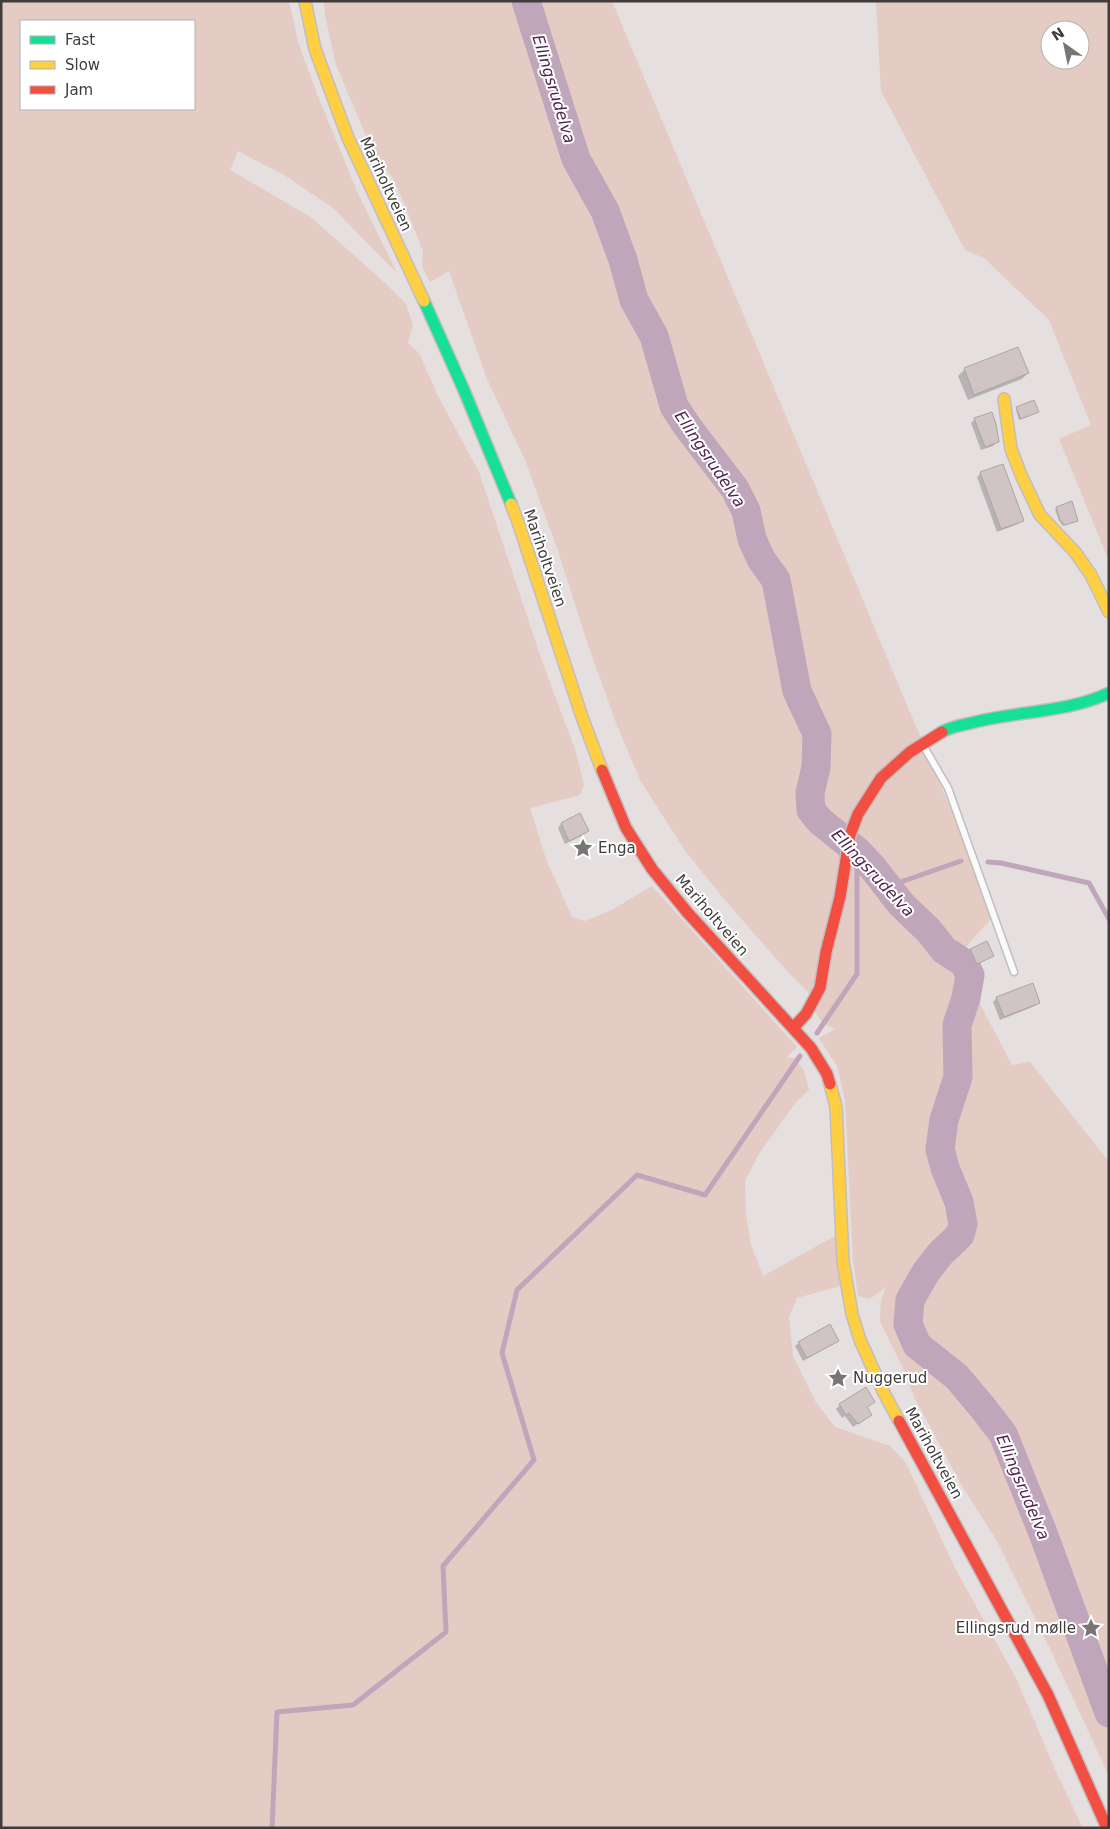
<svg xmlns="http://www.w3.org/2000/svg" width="1110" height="1829" font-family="'DejaVu Sans',sans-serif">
  <rect width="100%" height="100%" fill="#e5dfe0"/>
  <path fill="#e4cbc3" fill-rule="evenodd" d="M 1,1 L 289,1 L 299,45 L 316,91 L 356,189 L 397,273 L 333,208 L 284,175 L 238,151 L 230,170 L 312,218 L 384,282 L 406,304 L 413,325 L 408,343 L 419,353 L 438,396 L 479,472 L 543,664 L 576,752 L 584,785 L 580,795 L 530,808 L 546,859 L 572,917 L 585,921 L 612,910 L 652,886 L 797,1047 L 786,1058 L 795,1058 L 804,1071 L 809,1090 L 796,1102 L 759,1154 L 745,1181 L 746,1214 L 751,1245 L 763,1276 L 835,1236 L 840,1286 L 797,1298 L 789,1317 L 793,1356 L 815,1401 L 835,1427 L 890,1446 L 906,1463 L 955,1568 L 1017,1680 L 1057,1774 L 1083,1828 L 1,1828 ZM 21,21 L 194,21 L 194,109 L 21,109 Z
    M 324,1 L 612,1 L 956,822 L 991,919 L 956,958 L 1012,1065 L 1030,1062 L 1109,1162 L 1109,1776 L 1054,1657 L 997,1541 L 962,1486 L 915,1399 L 904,1371 L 880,1321 L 881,1300 L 886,1287 L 870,1299 L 858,1296 L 853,1261 L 845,1100 L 837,1066 L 819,1038 L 835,1029 L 822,1022 L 815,1012 L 809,993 L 786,970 L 724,899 L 686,852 L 641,782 L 616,723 L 588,645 L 559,554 L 525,460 L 487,379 L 449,271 L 430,282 L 422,266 L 423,251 L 404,203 L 392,177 L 373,152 L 336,65 L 325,15 Z
    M 876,1 L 1109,1 L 1109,561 L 1059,439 L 1091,425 L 1049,320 L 984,258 L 965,250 L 881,91 ZM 1050,30 L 1080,30 L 1080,60 L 1050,60 Z"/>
  <path fill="#0003" d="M 965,369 L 1028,373 L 1022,379 L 968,400 L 958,376 Z
    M 1017,408 L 1037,412 L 1019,420 L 1016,410 Z
    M 975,419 L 997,442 L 993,446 L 981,450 L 971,423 Z
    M 981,473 L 1022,520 L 1018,524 L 997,532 L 977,477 Z
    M 1071,503 L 1077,521 L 1063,526 L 1059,521 L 1055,509 Z
    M 580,815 L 587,831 L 584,835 L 565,844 L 558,828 L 561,824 Z
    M 986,942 L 991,957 L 975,965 L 969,951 Z
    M 997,998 L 1039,1002 L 1035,1006 L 1000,1020 L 993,1002 Z
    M 837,1340 L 833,1344 L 803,1361 L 795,1346 L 799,1343 Z
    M 874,1402 L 866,1408 L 870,1415 L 853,1427 L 845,1416 L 842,1418 L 836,1409 L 840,1405 Z"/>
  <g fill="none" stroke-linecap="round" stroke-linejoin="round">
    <path stroke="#bfa6bb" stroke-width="5" d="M 988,862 L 1001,863 L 1089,883 L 1109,919
      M 892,885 L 961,861
      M 817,1033 L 857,974 L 857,851
      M 272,1828 L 277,1712 L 353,1705 L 446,1632 L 443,1566 L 534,1460 L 502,1353 L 517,1290 L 637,1175 L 705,1195 L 800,1056"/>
    <path stroke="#bfa6bb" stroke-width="29" d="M 526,1 L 576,159 L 605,211 L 623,260 L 634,300 L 654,336 L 674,406 L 687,426 L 735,489 L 746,511 L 752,539 L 761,559 L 776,580 L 797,691 L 817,734 L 816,767 L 810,793 L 811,810 L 820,821 L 857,851 L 873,868 L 901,904 L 929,931 L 944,950 L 964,963 L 970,975 L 966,998 L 957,1025 L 958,1077 L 944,1120 L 940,1149 L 945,1168 L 959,1202 L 963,1224 L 960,1235 L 941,1253 L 926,1272 L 910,1300 L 908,1324 L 917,1345 L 957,1377 L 983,1408 L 1003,1434 L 1043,1533 L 1109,1713"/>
  </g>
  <path fill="#d0c5c4" stroke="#aaa5a6" d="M 1018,347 L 1029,373 L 974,395 L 964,368 Z
    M 1034,400 L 1039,412 L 1021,419 L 1016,407 Z
    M 992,412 L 996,424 L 999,442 L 985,447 L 974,418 Z
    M 1003,464 L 1024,521 L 1001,529 L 980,472 Z
    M 1072,501 L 1078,521 L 1065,525 L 1060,520 L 1056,507 Z
    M 580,813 L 589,831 L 569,841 L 561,823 Z
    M 987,941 L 994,956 L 977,964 L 970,949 Z
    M 1033,983 L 1040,1003 L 1004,1017 L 996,997 Z
    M 830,1324 L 839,1341 L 807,1358 L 798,1342 Z
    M 866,1387 L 875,1402 L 867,1407 L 872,1415 L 858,1424 L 849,1413 L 846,1415 L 839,1404 Z"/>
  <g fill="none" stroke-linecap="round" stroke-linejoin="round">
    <defs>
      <path id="lane" d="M 923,745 L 948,788 L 1014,972"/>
      <path id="fast" d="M 424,301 L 463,388 L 511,504
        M 942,732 C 950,727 961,725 971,723 C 1015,711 1067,713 1109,693"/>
      <path id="slow" d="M 305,1 L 315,49 L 348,138 L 424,301
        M 1004,399 L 1011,449 L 1021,475 L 1040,515 L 1075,552 L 1091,575 L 1109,612
        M 511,504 L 518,522 L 582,717 L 602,770
        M 830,1084 L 836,1107 L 843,1261 L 852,1314 L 860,1340 L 884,1393 L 899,1421"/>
      <path id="jam" d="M 602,770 L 626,828 L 652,869 L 687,912 L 811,1048 L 827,1074 L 830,1084
        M 793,1028 L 806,1014 L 820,988 L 826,952 L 840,897 L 850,835 L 858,814 L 881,778 L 910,752 L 942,732
        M 899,1421 L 1048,1695 L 1107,1828"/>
    </defs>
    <use href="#lane" stroke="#c2bdbe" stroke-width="9"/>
    <use href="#fast" stroke="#c2bdbe" stroke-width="14"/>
    <use href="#slow" stroke="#c2bdbe" stroke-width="14"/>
    <use href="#jam" stroke="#c2bdbe" stroke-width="14"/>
    <use href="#lane" stroke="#fbfafa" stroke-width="6"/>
    <use href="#fast" stroke="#16e098" stroke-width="11"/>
    <use href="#slow" stroke="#ffcf43" stroke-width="11"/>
    <use href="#jam" stroke="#f24e42" stroke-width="11"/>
  </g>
  <defs>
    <symbol id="sight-bare" viewBox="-9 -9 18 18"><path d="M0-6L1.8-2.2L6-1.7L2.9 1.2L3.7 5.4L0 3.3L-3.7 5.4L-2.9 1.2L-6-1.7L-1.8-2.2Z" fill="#7a7575" stroke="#fff" stroke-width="2.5" paint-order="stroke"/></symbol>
  </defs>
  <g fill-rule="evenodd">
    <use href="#sight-bare" x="569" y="834" width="28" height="28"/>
    <use href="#sight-bare" x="824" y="1364" width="28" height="28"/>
    <use href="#sight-bare" x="1077" y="1614" width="28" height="28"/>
  </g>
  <g text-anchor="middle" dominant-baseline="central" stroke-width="4" stroke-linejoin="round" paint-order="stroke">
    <g font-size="15" fill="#403c3c" stroke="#fff">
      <text transform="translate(386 184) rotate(65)">Mariholtveien</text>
      <text transform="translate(545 558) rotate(71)">Mariholtveien</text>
      <text transform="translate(712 915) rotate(49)">Mariholtveien</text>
      <text transform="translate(934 1453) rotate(61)">Mariholtveien</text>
    </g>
    <g font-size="15" fill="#403c3c" stroke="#fff" text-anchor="start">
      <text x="598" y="848">Enga</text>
      <text x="853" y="1378">Nuggerud</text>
      <text x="1076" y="1628" text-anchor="end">Ellingsrud mølle</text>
    </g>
    <g font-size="16" font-style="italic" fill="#50244d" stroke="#fff">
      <text transform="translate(554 89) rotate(73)">Ellingsrudelva</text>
      <text transform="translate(710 459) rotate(56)">Ellingsrudelva</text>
      <text transform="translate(873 873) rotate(47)">Ellingsrudelva</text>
      <text transform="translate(1023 1487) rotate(67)">Ellingsrudelva</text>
    </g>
  </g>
  <rect width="1110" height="1829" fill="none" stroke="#403c3c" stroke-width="5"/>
  <rect x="20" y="20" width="175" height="90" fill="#ffffff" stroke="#b3b1b1"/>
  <rect x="30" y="36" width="25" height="8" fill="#16e098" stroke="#b3b1b1"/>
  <text x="65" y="45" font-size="15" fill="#403c3c">Fast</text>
  <rect x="30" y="61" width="25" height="8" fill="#ffcf43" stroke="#b3b1b1"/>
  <text x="65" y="70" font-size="15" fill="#403c3c">Slow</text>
  <rect x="30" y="86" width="25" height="8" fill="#f24e42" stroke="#b3b1b1"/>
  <text x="65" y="95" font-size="15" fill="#403c3c">Jam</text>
  <g transform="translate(1065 45) rotate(327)"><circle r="24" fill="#ffffff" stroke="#b3b1b1"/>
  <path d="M0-4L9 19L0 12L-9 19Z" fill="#7a7575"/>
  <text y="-8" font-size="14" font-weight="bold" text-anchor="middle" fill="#403c3c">N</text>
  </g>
</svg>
